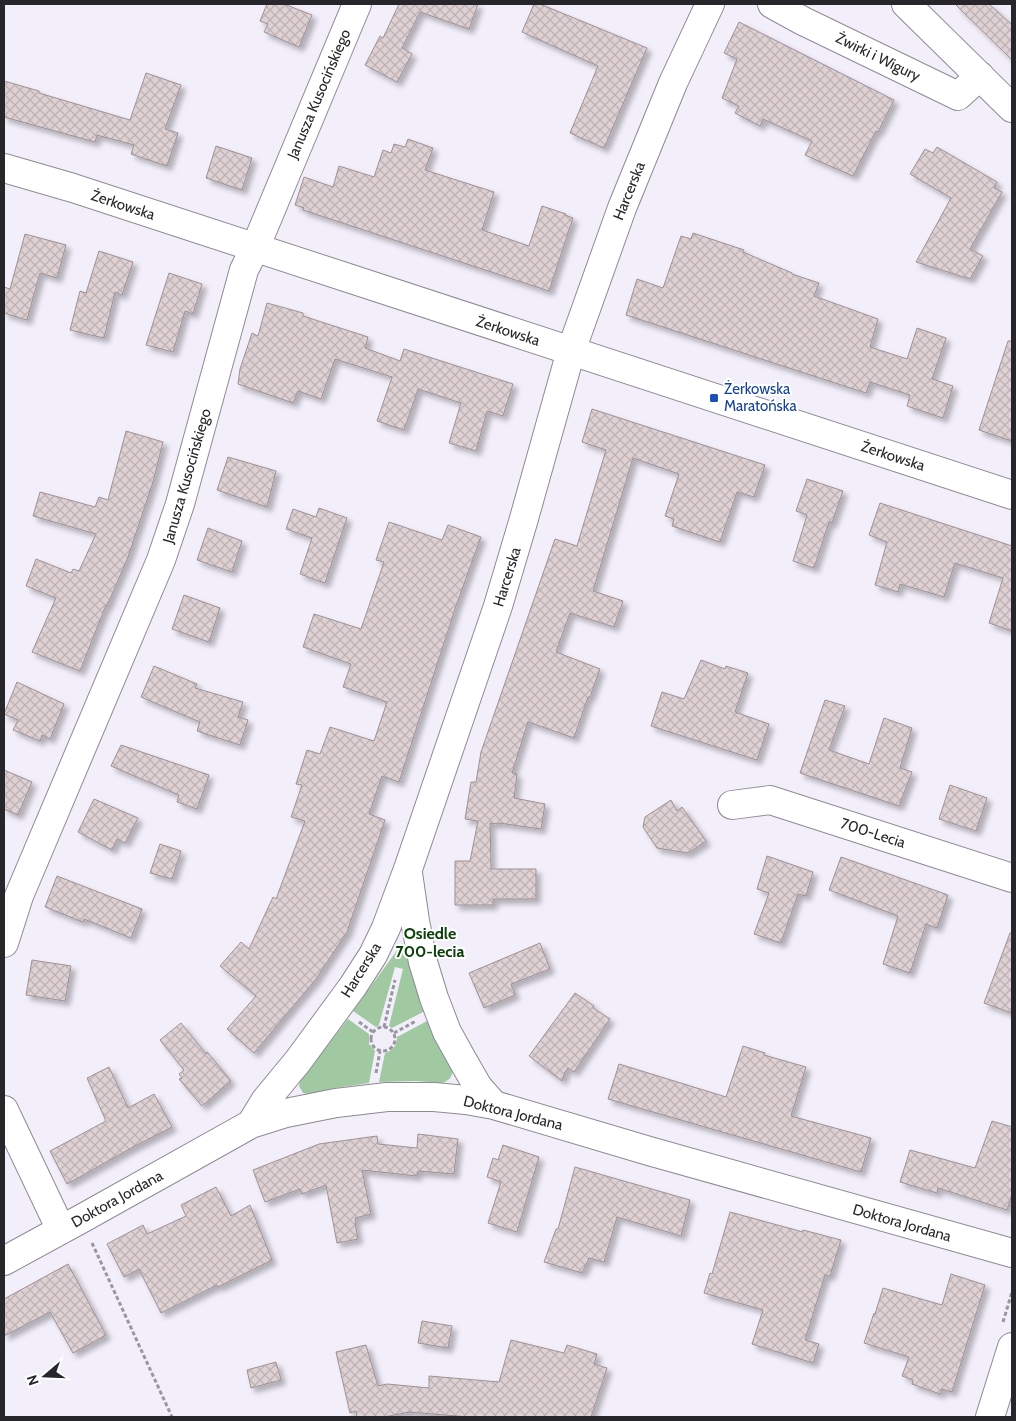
<svg xmlns="http://www.w3.org/2000/svg" width="1016" height="1421" font-family="Cabin,sans-serif">
  <defs>
    <pattern id="building-cross-hatch" width="8" height="8" patternUnits="userSpaceOnUse" patternTransform="scale(1.25)"><rect width="8" height="8" fill="#ded0d3"/><path d="M0 0l8 8M0 8l8-8" fill="none" stroke="#beb2b5"/></pattern>
    <filter id="shadow"><feDropShadow dx="4.5" dy="4.5" stdDeviation="2.5" flood-color="#0004"/></filter>
  </defs>
  <rect width="100%" height="100%" fill="#f2eefa"/>
  <path fill="#a0c9a1" d="M 401,948 L 406,951 L 425,1011 L 392,1028 L 389,1026 L 403,969 L 395,967 L 379,1025 L 376,1027 L 353,1011 L 398,949 Z
    M 348,1019 L 369,1034 L 369,1044 L 375,1051 L 369,1083 L 335,1088 L 309,1094 L 303,1093 L 299,1086 L 300,1081 Z
    M 429,1020 L 453,1070 C 452,1077 449,1081 442,1083 L 416,1081 L 379,1082 L 385,1053 C 393,1051 397,1045 397,1037 Z"/>
  <path fill="url(#building-cross-hatch)" stroke="#9e9194" filter="url(#shadow)" d="M 267,4 L 284,4 L 312,15 L 299,47 L 264,32 L 268,24 L 260,21 Z
    M 399,4 L 478,4 L 469,29 L 420,12 L 402,48 L 412,54 L 397,82 L 365,65 L 380,36 L 383,38 Z
    M 534,4 L 540,4 L 647,48 L 604,148 L 570,133 L 598,66 L 522,32 Z
    M 955,4 L 989,4 L 1012,25 L 1012,60 Z
    M 739,22 L 894,100 L 878,132 L 876,131 L 853,176 L 805,155 L 812,141 L 763,119 L 760,126 L 735,113 L 739,106 L 722,98 L 737,59 L 724,53 Z
    M 146,73 L 181,85 L 165,129 L 178,133 L 167,166 L 131,154 L 134,145 L 97,135 L 95,142 L 4,117 L 4,81 L 39,91 L 39,93 L 130,120 Z
    M 408,139 L 433,148 L 425,170 L 494,192 L 482,230 L 529,246 L 542,206 L 566,214 L 565,215 L 573,218 L 549,291 L 303,210 L 304,208 L 295,205 L 304,177 L 333,187 L 339,166 L 374,177 L 383,150 L 391,153 L 394,144 L 405,147 Z
    M 216,146 L 252,158 L 242,190 L 206,178 Z
    M 937,147 L 997,182 L 994,188 L 1002,192 L 970,249 L 983,256 L 970,279 L 916,262 L 951,198 L 910,174 L 925,149 L 933,153 Z
    M 693,233 L 744,250 L 743,252 L 792,273 L 792,274 L 819,283 L 814,296 L 878,319 L 870,347 L 907,359 L 917,328 L 946,338 L 932,379 L 953,386 L 943,418 L 907,406 L 910,395 L 870,382 L 866,393 L 626,315 L 637,279 L 663,288 L 681,236 L 691,239 Z
    M 25,234 L 66,245 L 57,278 L 40,273 L 27,320 L 4,313 L 4,287 L 10,289 Z
    M 99,251 L 133,262 L 122,295 L 115,292 L 104,338 L 70,330 L 80,291 L 86,293 Z
    M 169,273 L 202,284 L 193,314 L 185,311 L 173,352 L 146,345 Z
    M 267,303 L 303,313 L 303,316 L 368,337 L 365,348 L 400,361 L 404,349 L 513,384 L 503,416 L 487,411 L 476,451 L 449,443 L 461,403 L 418,389 L 404,430 L 377,421 L 392,377 L 335,359 L 321,399 L 298,391 L 293,403 L 238,384 L 240,369 L 252,333 L 258,336 Z
    M 1008,341 L 1012,341 L 1012,441 L 979,430 Z
    M 592,409 L 765,465 L 754,497 L 737,492 L 720,542 L 672,526 L 674,519 L 665,516 L 679,474 L 633,458 L 593,591 L 623,601 L 614,627 L 570,613 L 556,652 L 600,669 L 590,697 L 588,697 L 574,738 L 528,722 L 512,773 L 517,774 L 514,798 L 545,804 L 541,829 L 499,823 L 498,824 L 490,823 L 491,869 L 536,869 L 536,899 L 493,899 L 493,905 L 455,905 L 455,861 L 470,861 L 478,821 L 465,819 L 471,782 L 476,782 L 481,752 L 555,539 L 577,546 L 606,450 L 582,442 Z
    M 126,431 L 163,442 L 153,482 L 128,557 L 107,606 L 106,605 L 80,671 L 32,652 L 56,598 L 26,586 L 36,559 L 71,573 L 73,569 L 79,571 L 96,534 L 33,516 L 40,492 L 95,507 L 99,497 L 108,500 Z
    M 228,457 L 276,471 L 267,507 L 217,490 Z
    M 807,479 L 843,491 L 832,523 L 829,522 L 814,568 L 793,561 L 807,515 L 796,511 Z
    M 880,503 L 1012,546 L 1012,631 L 989,623 L 1003,578 L 955,563 L 944,597 L 900,584 L 898,592 L 875,585 L 887,542 L 869,535 Z
    M 319,508 L 347,518 L 325,583 L 300,574 L 312,538 L 286,529 L 293,509 L 316,517 Z
    M 389,522 L 442,540 L 448,525 L 481,537 L 456,606 L 399,782 L 382,776 L 369,814 L 385,820 L 347,932 L 316,979 L 254,1053 L 227,1029 L 256,996 L 220,966 L 241,942 L 249,949 L 273,897 L 276,899 L 305,821 L 291,817 L 302,785 L 296,784 L 307,750 L 320,754 L 330,727 L 374,741 L 387,702 L 343,687 L 351,664 L 303,647 L 314,614 L 361,629 L 384,562 L 376,560 Z
    M 208,528 L 242,541 L 232,572 L 197,560 Z
    M 184,595 L 220,608 L 209,642 L 172,629 Z
    M 701,660 L 725,669 L 726,666 L 748,673 L 735,712 L 769,724 L 757,760 L 651,726 L 662,692 L 684,699 Z
    M 154,666 L 197,684 L 195,688 L 243,702 L 238,717 L 248,720 L 240,745 L 197,731 L 200,722 L 141,697 Z
    M 17,682 L 64,704 L 50,739 L 42,735 L 40,741 L 13,730 L 18,720 L 4,714 Z
    M 825,700 L 845,706 L 829,750 L 869,764 L 884,718 L 912,728 L 900,768 L 912,772 L 899,806 L 800,773 Z
    M 121,745 L 209,775 L 197,809 L 177,802 L 179,795 L 111,766 Z
    M 4,770 L 32,782 L 18,815 L 4,809 Z
    M 950,785 L 987,798 L 976,831 L 939,819 Z
    M 94,799 L 138,818 L 125,843 L 117,839 L 112,850 L 78,832 Z
    M 671,800 L 677,811 L 682,807 L 706,841 L 688,853 L 657,848 L 643,827 L 645,817 Z
    M 160,844 L 181,851 L 172,879 L 150,873 Z
    M 767,856 L 813,872 L 806,896 L 798,894 L 781,943 L 754,934 L 769,893 L 757,889 Z
    M 841,857 L 948,895 L 937,928 L 926,924 L 910,973 L 883,964 L 898,916 L 829,890 Z
    M 57,876 L 142,909 L 131,938 L 84,919 L 83,922 L 45,907 Z
    M 1010,933 L 1012,933 L 1012,1013 L 984,1003 Z
    M 540,943 L 550,969 L 511,984 L 515,995 L 484,1008 L 469,973 Z
    M 32,960 L 71,966 L 65,1001 L 26,995 Z
    M 575,993 L 594,1006 L 593,1008 L 610,1019 L 574,1072 L 568,1068 L 565,1072 L 562,1081 L 529,1056 Z
    M 181,1023 L 206,1054 L 207,1052 L 231,1081 L 202,1106 L 179,1079 L 182,1078 L 179,1074 L 184,1070 L 160,1040 Z
    M 743,1046 L 765,1053 L 764,1055 L 806,1067 L 791,1116 L 871,1138 L 861,1172 L 608,1099 L 619,1064 L 726,1097 Z
    M 109,1067 L 128,1108 L 154,1094 L 172,1127 L 133,1147 L 67,1184 L 50,1151 L 106,1121 L 87,1078 Z
    M 992,1121 L 1012,1127 L 1012,1194 L 1007,1210 L 938,1188 L 937,1193 L 900,1182 L 910,1150 L 975,1168 Z
    M 418,1134 L 458,1139 L 454,1174 L 418,1171 L 417,1176 L 362,1170 L 371,1214 L 355,1218 L 356,1223 L 355,1223 L 358,1239 L 337,1243 L 326,1185 L 302,1194 L 300,1189 L 265,1202 L 253,1170 L 319,1144 L 377,1136 L 378,1144 L 417,1148 Z
    M 503,1145 L 539,1157 L 517,1232 L 488,1223 L 501,1182 L 487,1177 L 493,1158 L 498,1160 Z
    M 575,1167 L 690,1200 L 681,1236 L 617,1217 L 604,1262 L 589,1258 L 582,1273 L 544,1262 L 556,1229 L 558,1229 Z
    M 216,1187 L 231,1216 L 250,1205 L 272,1260 L 218,1287 L 217,1285 L 161,1313 L 139,1269 L 124,1277 L 107,1244 L 143,1225 L 147,1234 L 186,1216 L 181,1205 Z
    M 730,1212 L 803,1232 L 803,1230 L 841,1240 L 830,1276 L 825,1275 L 805,1340 L 819,1344 L 813,1363 L 752,1344 L 763,1310 L 704,1293 L 710,1273 L 712,1274 Z
    M 68,1264 L 106,1335 L 73,1353 L 50,1312 L 4,1336 L 4,1299 Z
    M 951,1274 L 985,1285 L 952,1392 L 942,1389 L 940,1394 L 912,1384 L 913,1380 L 902,1376 L 909,1357 L 864,1343 L 874,1313 L 875,1314 L 883,1288 L 942,1305 Z
    M 422,1321 L 452,1326 L 448,1348 L 418,1343 Z
    M 511,1340 L 564,1353 L 567,1345 L 597,1354 L 594,1364 L 607,1368 L 591,1417 L 469,1417 L 409,1412 L 384,1417 L 357,1417 L 356,1411 L 350,1413 L 336,1352 L 366,1345 L 378,1386 L 387,1384 L 429,1388 L 429,1376 L 499,1382 Z
    M 276,1362 L 281,1380 L 251,1388 L 247,1370 Z"/>
  <g fill="none" stroke-linecap="round" stroke-linejoin="round">
    <defs>
      <path id="minor" d="M 772,4 L 803,21 L 958,96 L 980,76
        M 906,4 L 1012,108
        M 4,168 L 73,188 L 1012,495
        M 732,805 L 770,800 L 1012,878
        M 408,873 L 415,921 L 423,962 L 434,998 L 447,1032 L 462,1059 L 478,1087 L 494,1105
        M 4,943 L 19,896 L 161,560 L 180,504 L 244,270 L 255,248 L 357,4
        M 4,1110 L 61,1230
        M 251,1124 L 265,1101 L 298,1061 L 353,986 L 373,955 L 386,928 L 408,869 L 498,606 L 523,522 L 571,351 L 622,208 L 673,83 L 710,4
        M 4,1261 L 81,1219 L 251,1124 L 286,1113 L 336,1103 L 387,1097 L 434,1097 L 466,1100 L 494,1105 L 649,1151 L 1012,1253
        M 990,1417 L 1012,1347"/>
    </defs>
    <use href="#minor" stroke="#8e8a95" stroke-width="30"/>
    <path stroke="#9a97a0" stroke-width="3" stroke-dasharray="4 2.5" stroke-linecap="butt" d="M 359,1022 L 373,1032
      M371 1039a12 12 0 1 1 24 0a12 12 0 1 1-24 0Z
      M 384,1027 L 395,980
      M 394,1033 L 416,1021
      M 376,1073 L 380,1051
      M 92,1243 L 172,1417
      M 1003,1322 L 1012,1292"/>
    <use href="#minor" stroke="#fff" stroke-width="28"/>
  </g>
  <rect fill="#1a4fb4" stroke="#fff" stroke-width="2" x="709" y="393" width="10" height="10" rx="2.5"/>
  <g text-anchor="middle" dominant-baseline="central" stroke-width="4" stroke-linejoin="round" paint-order="stroke">
    <g font-size="15" fill="#27262a" stroke="#fff">
      <text transform="translate(878 57) rotate(26)">Żwirki i Wigury</text>
      <text transform="translate(319 94) rotate(-67)">Janusza Kusocińskiego</text>
      <text transform="translate(629 191) rotate(-68)">Harcerska</text>
      <text transform="translate(123 205) rotate(18)">Żerkowska</text>
      <text transform="translate(508 331) rotate(18)">Żerkowska</text>
      <text transform="translate(893 456) rotate(18)">Żerkowska</text>
      <text transform="translate(187 476) rotate(-74)">Janusza Kusocińskiego</text>
      <text transform="translate(507 577) rotate(-73)">Harcerska</text>
      <text transform="translate(873 833) rotate(18)">700-Lecia</text>
      <text transform="translate(361 970) rotate(-58)">Harcerska</text>
      <text transform="translate(513 1113) rotate(14)">Doktora Jordana</text>
      <text transform="translate(117 1199) rotate(-29)">Doktora Jordana</text>
      <text transform="translate(902 1223) rotate(16)">Doktora Jordana</text>
    </g>
    <g font-size="15" fill="#164399" stroke="#fff" text-anchor="start">
      <text x="724" y="389">Żerkowska<tspan x="724" dy="17">Maratońska</tspan></text>
    </g>
    <g font-size="16" font-weight="bold" fill="#0b410a" stroke="#fff">
      <text x="430" y="933">Osiedle<tspan x="430" dy="18">700-lecia</tspan></text>
    </g>
  </g>
  <rect width="1016" height="1421" fill="none" stroke="#27262a" stroke-width="10"/>
  <g transform="translate(45 1376) rotate(251)" stroke="#ffffff" stroke-width="4" paint-order="stroke">
  <path d="M0-4L9 19L0 12L-9 19Z" fill="#27262a"/>
  <text y="-8" font-size="14" font-weight="bold" text-anchor="middle" fill="#27262a">N</text>
  </g>
</svg>
